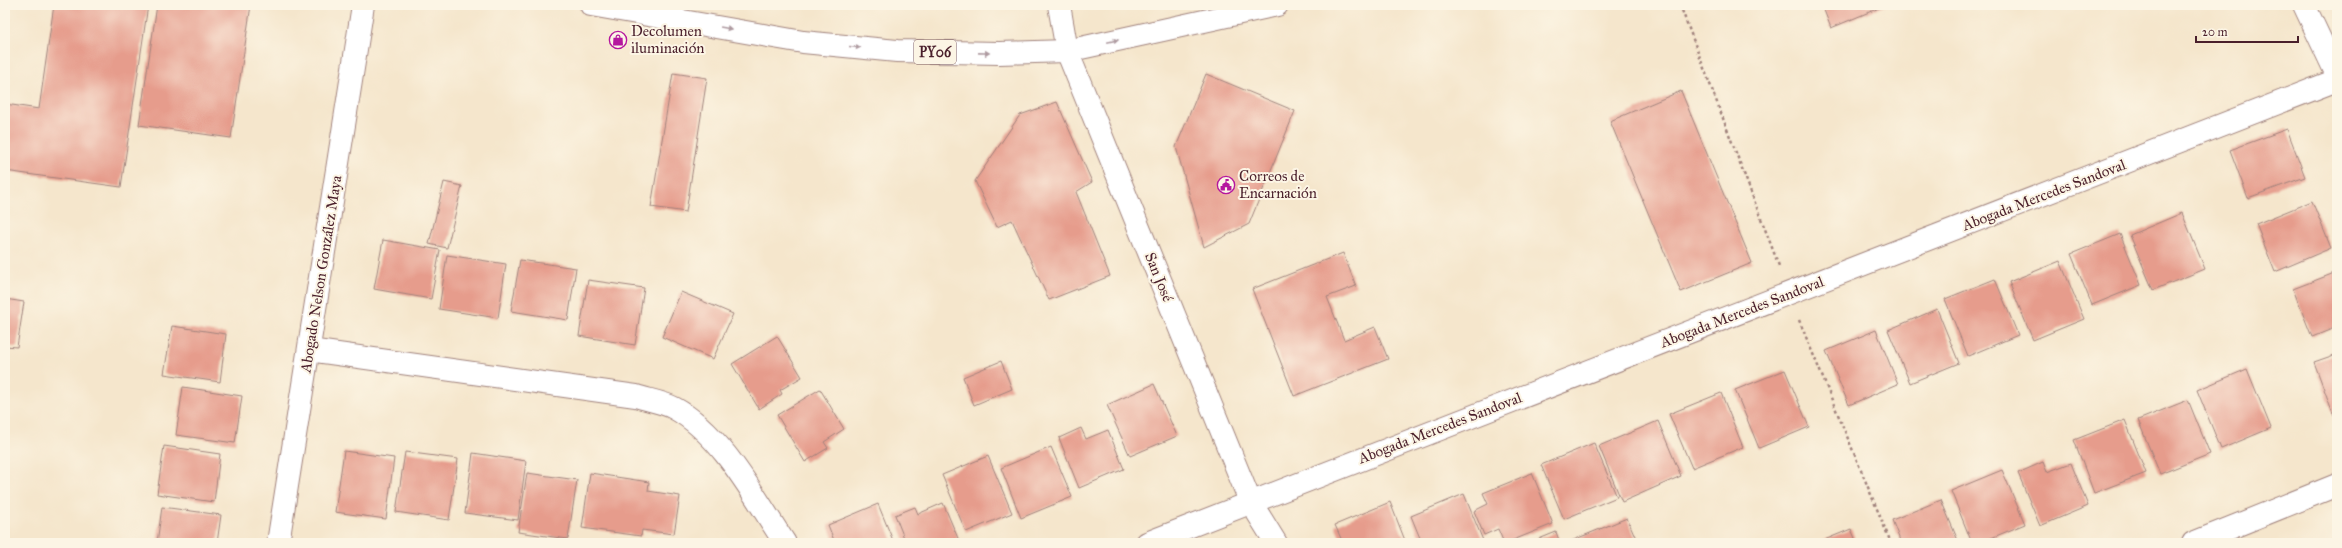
<svg xmlns="http://www.w3.org/2000/svg" width="2342" height="548" font-family="'IM FELL Great Primer',serif">
  <rect width="100%" height="100%" fill="#fcf5e5"/>
  <filter id="ink" filterUnits="userSpaceOnUse"><feTurbulence type="fractalNoise" baseFrequency=".025" numOctaves="2"/><feDisplacementMap in="SourceGraphic" scale="8" xChannelSelector="R" yChannelSelector="G"/><feConvolveMatrix kernelMatrix="1 2 1 2 8 2 1 2 1" color-interpolation-filters="sRGB"/></filter>
  <filter id="wash" filterUnits="userSpaceOnUse"><feTurbulence type="fractalNoise" baseFrequency=".012" numOctaves="4" result="noise"/><feDisplacementMap in="SourceGraphic" scale="16" xChannelSelector="R" yChannelSelector="G"/><feGaussianBlur stdDeviation="0.9" result="paint"/><feColorMatrix in="noise" values="0 0 0 0 0 0 0 0 0 0 0 0 0 0 0 0 0 1.4 0 .05"/><feComposite in="paint" operator="in"/></filter>
  <g filter="url(#wash)">
    <rect width="100%" height="100%" fill="#f5e6cc"/>
    <g id="blocks">
      <path fill="#e69c8c" d="M 54,5 L 148,5 L 121,187 L 5,171 L 5,104 L 39,109 Z
        M 157,5 L 251,5 L 231,138 L 139,125 Z
        M 1822,5 L 1886,5 L 1831,28 Z
        M 673,73 L 707,78 L 686,212 L 651,207 Z
        M 1206,74 L 1295,111 L 1249,224 L 1204,247 L 1176,147 Z
        M 1681,91 L 1752,263 L 1681,292 L 1610,121 Z
        M 1057,102 L 1092,182 L 1076,192 L 1110,276 L 1049,300 L 1012,220 L 997,227 L 975,181 L 1020,115 Z
        M 2287,129 L 2305,177 L 2248,198 L 2230,150 Z
        M 444,182 L 462,186 L 447,248 L 429,244 Z
        M 2312,201 L 2331,248 L 2275,272 L 2256,224 Z
        M 2182,213 L 2205,269 L 2153,290 L 2130,235 Z
        M 2120,234 L 2141,285 L 2092,305 L 2071,254 Z
        M 383,240 L 440,250 L 431,299 L 374,289 Z
        M 1343,253 L 1356,286 L 1327,297 L 1344,340 L 1375,327 L 1388,359 L 1294,396 L 1252,289 Z
        M 447,255 L 506,264 L 498,318 L 439,309 Z
        M 520,260 L 576,268 L 568,320 L 511,311 Z
        M 2060,261 L 2084,319 L 2033,340 L 2009,282 Z
        M 2337,272 L 2337,327 L 2312,337 L 2293,289 Z
        M 1995,279 L 2018,335 L 1968,356 L 1945,299 Z
        M 588,280 L 644,288 L 635,345 L 579,336 Z
        M 681,292 L 733,314 L 713,359 L 662,337 Z
        M 5,299 L 24,302 L 17,347 L 5,346 Z
        M 1937,309 L 1959,363 L 1910,383 L 1888,330 Z
        M 172,326 L 226,334 L 220,382 L 164,374 Z
        M 1876,330 L 1898,384 L 1849,405 L 1826,351 Z
        M 777,336 L 802,377 L 780,390 L 782,394 L 759,409 L 732,364 Z
        M 2337,354 L 2337,415 L 2334,416 L 2314,362 Z
        M 1001,361 L 1012,389 L 974,405 L 963,377 Z
        M 2247,369 L 2271,428 L 2221,449 L 2197,390 Z
        M 1785,370 L 1809,427 L 1759,448 L 1735,390 Z
        M 1154,384 L 1177,436 L 1130,456 L 1107,405 Z
        M 183,387 L 242,396 L 235,443 L 176,435 Z
        M 820,389 L 844,429 L 824,442 L 828,448 L 805,462 L 777,415 Z
        M 1721,393 L 1743,447 L 1692,468 L 1669,414 Z
        M 2188,400 L 2210,454 L 2160,474 L 2138,420 Z
        M 2125,420 L 2146,473 L 2094,493 L 2074,440 Z
        M 1658,421 L 1681,476 L 1622,502 L 1599,446 Z
        M 1081,428 L 1086,439 L 1108,430 L 1124,469 L 1079,488 L 1059,438 Z
        M 1594,443 L 1617,497 L 1564,519 L 1541,465 Z
        M 164,446 L 220,454 L 214,502 L 157,494 Z
        M 1051,447 L 1072,497 L 1021,518 L 1001,468 Z
        M 344,451 L 394,458 L 386,519 L 335,512 Z
        M 405,452 L 458,459 L 449,520 L 396,512 Z
        M 473,453 L 526,461 L 518,520 L 465,513 Z
        M 988,456 L 1012,513 L 966,532 L 942,475 Z
        M 2043,462 L 2047,472 L 2071,463 L 2088,506 L 2040,526 L 2018,473 Z
        M 2002,470 L 2025,524 L 1979,543 L 1972,543 L 1951,491 Z
        M 527,473 L 577,480 L 568,539 L 518,532 Z
        M 590,473 L 649,482 L 648,491 L 680,496 L 674,534 L 642,530 L 641,536 L 582,528 Z
        M 1532,473 L 1553,524 L 1506,543 L 1504,543 L 1498,529 L 1484,535 L 1474,511 L 1488,504 L 1483,493 Z
        M 1464,494 L 1484,543 L 1422,543 L 1411,516 Z
        M 1941,500 L 1959,543 L 1901,543 L 1892,520 Z
        M 1390,502 L 1406,543 L 1343,543 L 1335,525 Z
        M 943,503 L 960,543 L 906,543 L 895,515 L 915,507 L 918,514 Z
        M 878,504 L 894,543 L 835,543 L 828,525 Z
        M 162,507 L 221,515 L 217,543 L 157,543 Z
        M 1627,518 L 1638,543 L 1566,543 Z
        M 1851,529 L 1857,543 L 1817,543 Z
        M 1556,532 L 1560,543 L 1540,543 L 1539,539 Z"/>
    </g>
  </g>
  <g filter="url(#ink)">
    <use href="#blocks" fill-opacity="0" stroke="#a0827c" stroke-width="1"/>
    <g fill="none" stroke-linecap="round" stroke-linejoin="round">
      <defs>
        <path id="street" d="M 1059,5 L 1067,51 L 1250,501 L 1276,543
          M 309,350 L 636,396 C 648,400 663,402 674,408 C 722,434 755,498 785,543
          M 278,543 L 363,5
          M 1147,543 L 2337,80
          M 2193,543 L 2337,485"/>
        <path id="secondary" d="M 2304,5 L 2337,75"/>
        <path id="highway" d="M 591,5 L 803,42 L 897,51 L 999,53 L 1067,51 L 1277,5"/>
      </defs>
      <use href="#street" stroke="#a0827c" stroke-width="24"/>
      <use href="#secondary" stroke="#a0827c" stroke-width="24"/>
      <use href="#highway" stroke="#a0827c" stroke-width="24"/>
      <path stroke="#a0827c" stroke-width="2.5" stroke-dasharray="3 3" stroke-linecap="butt" d="M 1680,5 L 1779,266
        M 1799,320 L 1891,543"/>
      <use href="#street" stroke="#fff" stroke-width="22"/>
      <use href="#secondary" stroke="#fff" stroke-width="22"/>
      <use href="#highway" stroke="#fff" stroke-width="22"/>
    </g>
    <defs><path id="oneway-solid" d="M-6-.8H1V-3.2L6.5 0L1 3.2V.8H-6Z"/></defs>
    <g fill="#ae9aa0">
      <use href="#oneway-solid" transform="translate(726 28) rotate(10)"/>
      <use href="#oneway-solid" transform="translate(1113 41) rotate(-12)"/>
      <use href="#oneway-solid" transform="translate(855 47) rotate(5)"/>
      <use href="#oneway-solid" transform="translate(984 53) rotate(1)"/>
    </g>
  </g>
  <defs>
    <symbol id="shop-ring" viewBox="-11 -11 22 22"><circle r="9.5" fill="#fcf5e5" stroke="#b5179e" stroke-width="1.5"/><path d="M-5-2.5h2.3a2.7 3.5 0 0 1 5.4 0H5L5.5 6h-11ZM-1.5-2.5h3a1.5 2.3 0 0 0-3 0Z" fill="#b5179e"/></symbol>
    <symbol id="civic-ring" viewBox="-11 -11 22 22"><circle r="9.5" fill="#fcf5e5" stroke="#b5179e" stroke-width="1.5"/><path d="M-.6-6.5H3V-4.5H.6V-3L4-1V1h2V6H-6V1h2V-1L-.6-3ZM-1.2 2.5V6h2.4V2.5Z" fill="#b5179e"/></symbol>
  </defs>
  <g fill-rule="evenodd">
    <use href="#shop-ring" x="608" y="30" width="20" height="20"/>
    <use href="#civic-ring" x="1216" y="175" width="20" height="20"/>
  </g>
  <g text-anchor="middle" dominant-baseline="central" stroke-width="4" stroke-linejoin="round" paint-order="stroke">
    <rect fill="#fcf5e5" stroke="#7f5f63" stroke-width="1" x="914" y="40" width="42" height="24" rx="3"/>
    <g font-size="14" font-weight="bold" fill="#4a1f2b">
      <text x="935" y="52">PY06</text>
    </g>
    <g font-size="15" fill="#4a1f2b" stroke="#fcf5e5" text-anchor="start">
      <text x="631" y="31">Decolumen<tspan x="631" dy="17">iluminación</tspan></text>
      <text x="1239" y="176">Correos de<tspan x="1239" dy="17">Encarnación</tspan></text>
    </g>
    <g font-size="15" fill="#4a1f2b" stroke="#fcf5e5">
      <text transform="translate(2044 195) rotate(-21)">Abogada Mercedes Sandoval</text>
      <text transform="translate(321 274) rotate(-81)">Abogado Nelson González Maya</text>
      <text transform="translate(1159 277) rotate(68)">San José</text>
      <text transform="translate(1742 312) rotate(-21)">Abogada Mercedes Sandoval</text>
      <text transform="translate(1440 428) rotate(-21)">Abogada Mercedes Sandoval</text>
    </g>
  </g>
  <rect width="2342" height="548" fill="none" stroke="#fcf5e5" stroke-width="20"/>
  <path d="M2196 36v6h102v-6" fill="none" stroke="#4a1f2b" stroke-width="2"/>
  <text x="2202" y="36" font-size="12" fill="#4a1f2b" stroke="#fcf5e5" stroke-width="3" paint-order="stroke">20 m</text>
</svg>
